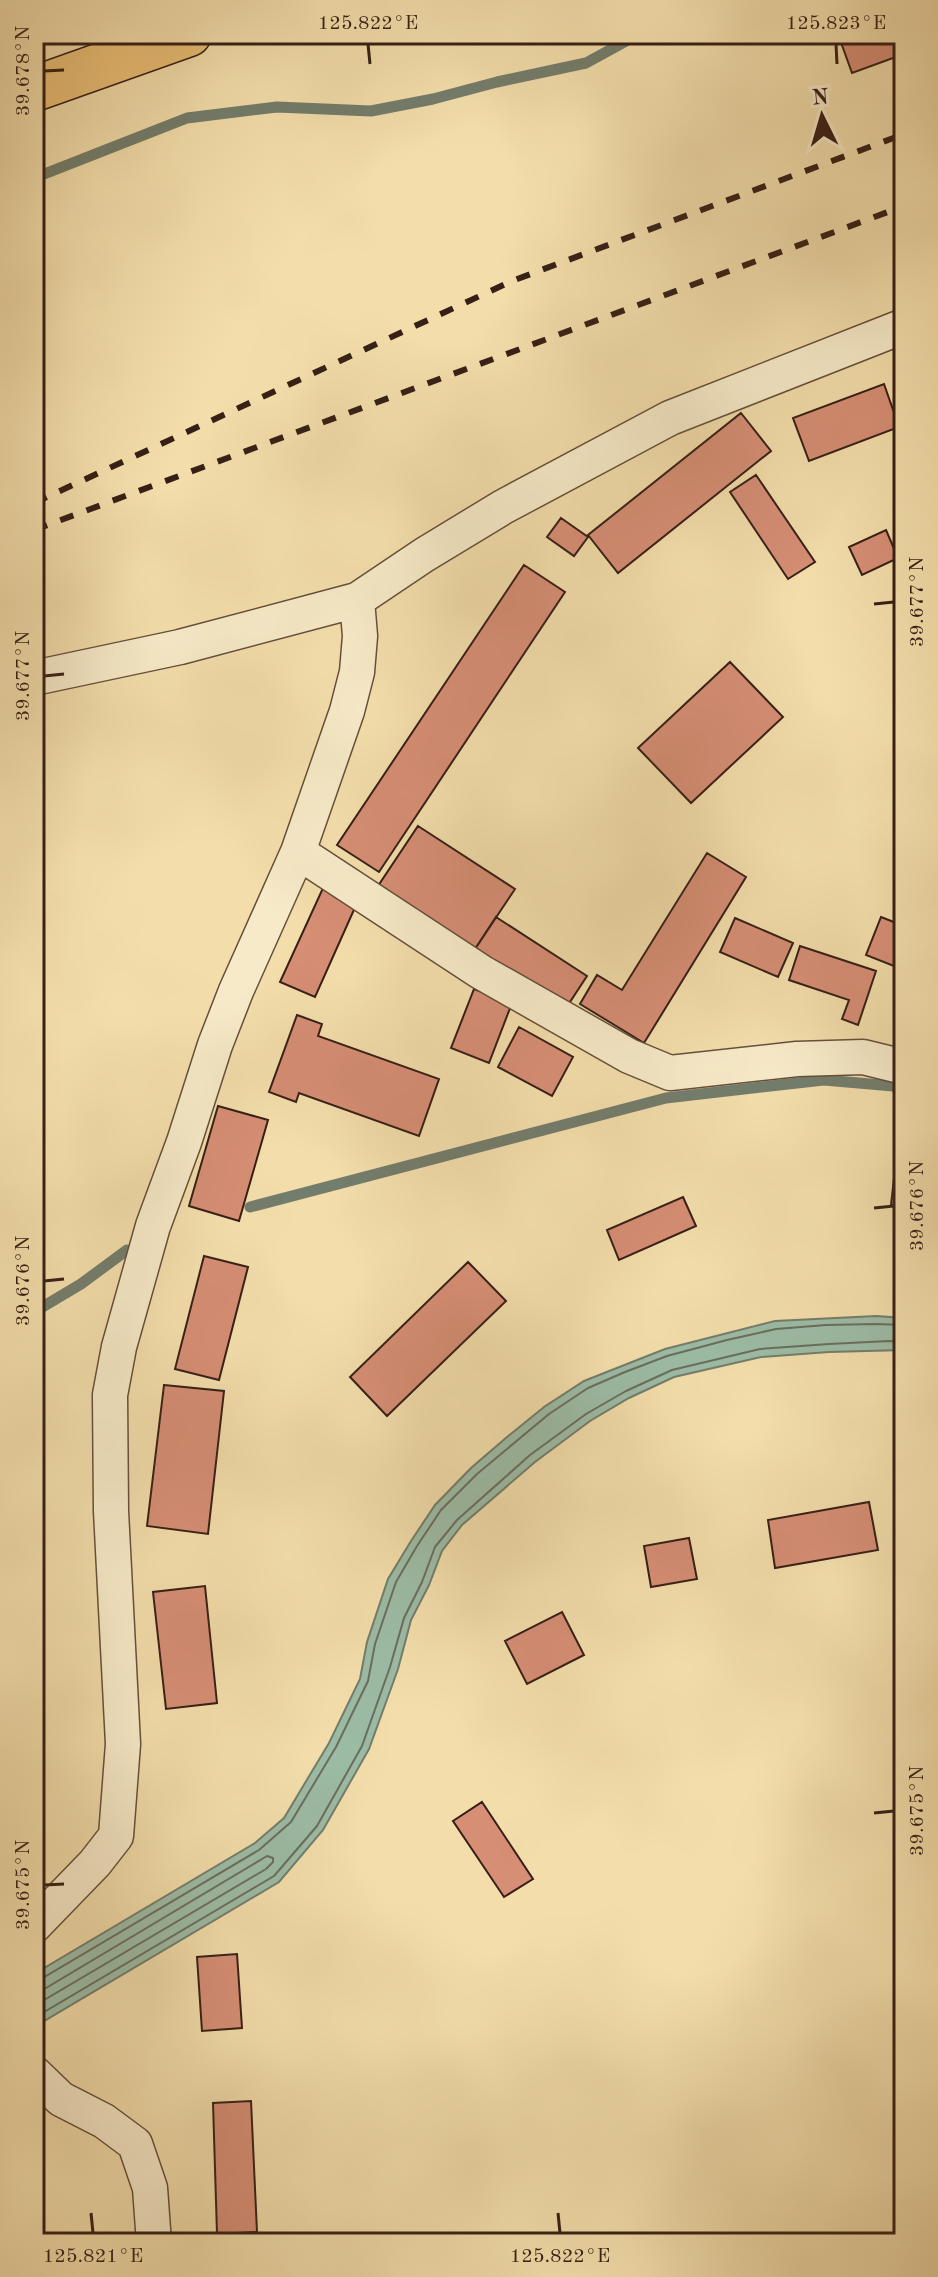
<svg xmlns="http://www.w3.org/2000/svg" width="938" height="2277" font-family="'Old Standard TT',serif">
  <rect width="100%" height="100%" fill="#f3deab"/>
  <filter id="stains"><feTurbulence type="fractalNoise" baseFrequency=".0025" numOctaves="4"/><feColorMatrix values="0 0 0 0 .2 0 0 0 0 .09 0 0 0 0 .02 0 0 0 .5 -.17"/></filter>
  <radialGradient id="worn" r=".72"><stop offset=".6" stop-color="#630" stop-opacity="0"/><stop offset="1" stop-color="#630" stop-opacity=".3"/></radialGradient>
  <path fill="#9cbca6" stroke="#737d6c" stroke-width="2" d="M 876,1316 L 904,1318 L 904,1350 L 829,1352 L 761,1357 L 674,1377 L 629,1398 L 590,1421 L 535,1462 L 462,1525 L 442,1551 L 429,1585 L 411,1620 L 398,1669 L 369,1749 L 323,1830 L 279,1882 L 34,2027 L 34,1974 L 255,1843 L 284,1818 L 329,1743 L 360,1679 L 367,1642 L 388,1579 L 411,1541 L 435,1505 L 471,1468 L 507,1437 L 544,1407 L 584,1381 L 665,1349 L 775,1321 Z"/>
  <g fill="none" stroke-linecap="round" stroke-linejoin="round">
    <path stroke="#696e5e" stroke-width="2" d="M 34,1980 L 41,1979 L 259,1850 L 291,1822 L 336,1747 L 368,1681 L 375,1644 L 396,1582 L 417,1546 L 441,1510 L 477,1474 L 549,1414 L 588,1388 L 625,1372 L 667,1356 L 727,1340 L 776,1329 L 826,1325 L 876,1324 L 904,1325
      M 34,1990 L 46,1988 L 267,1856 L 273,1858 L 273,1862 L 266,1869 L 34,2006
      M 34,2018 L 274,1876 L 317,1826 L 362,1746 L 390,1667 L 404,1618 L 422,1582 L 435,1547 L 457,1520 L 530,1455 L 586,1414 L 626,1391 L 672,1370 L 760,1349 L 829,1344 L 889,1341 L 904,1342"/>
    <path stroke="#737d6c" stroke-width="11" d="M 34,178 L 187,118 L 277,107 L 371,111 L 433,99 L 497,82 L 586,63 L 639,34
      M 250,1207 L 666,1098 L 824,1080 L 893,1086 L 904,1091
      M 34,1312 L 81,1284 L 127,1250"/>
  </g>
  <path fill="#d68e75" stroke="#361f16" stroke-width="2" d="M 838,34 L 904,34 L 904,54 L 852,73 Z
    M 884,384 L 899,427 L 809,461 L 793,418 Z
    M 741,413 L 771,451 L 618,573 L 588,535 Z
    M 756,475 L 815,562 L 788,579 L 730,492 Z
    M 561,518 L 588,537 L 574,556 L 547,537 Z
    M 886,530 L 898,558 L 862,575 L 849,547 Z
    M 524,565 L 565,592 L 379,872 L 337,845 Z
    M 730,662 L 783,717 L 691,803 L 638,748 Z
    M 418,826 L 515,889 L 475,949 L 378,886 Z
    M 707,853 L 746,877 L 644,1043 L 580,1004 L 597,975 L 622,990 Z
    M 323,888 L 357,903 L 315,997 L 280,982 Z
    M 496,917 L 587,976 L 566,1008 L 475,949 Z
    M 881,917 L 904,926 L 904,970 L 866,955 Z
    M 735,918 L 793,943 L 778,977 L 720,952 Z
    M 800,946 L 876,971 L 858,1025 L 842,1019 L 849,1000 L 789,980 Z
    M 474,989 L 512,1003 L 489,1063 L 451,1048 Z
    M 297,1015 L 322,1024 L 318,1036 L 439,1079 L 419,1136 L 299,1093 L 296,1102 L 269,1092 Z
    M 519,1027 L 573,1057 L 552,1096 L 498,1067 Z
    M 218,1106 L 268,1120 L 239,1221 L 189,1206 Z
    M 895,1169 L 904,1170 L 904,1207 L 891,1205 Z
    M 683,1197 L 696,1226 L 619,1260 L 607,1230 Z
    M 204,1256 L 248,1267 L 219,1380 L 175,1369 Z
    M 468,1262 L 506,1301 L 387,1416 L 350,1377 Z
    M 164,1385 L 224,1391 L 208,1534 L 147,1526 Z
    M 869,1502 L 878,1550 L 775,1568 L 768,1520 Z
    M 689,1538 L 697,1579 L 651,1587 L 644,1546 Z
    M 205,1586 L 217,1703 L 166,1709 L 153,1592 Z
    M 562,1612 L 584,1655 L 527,1684 L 505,1641 Z
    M 482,1802 L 533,1879 L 504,1897 L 453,1821 Z
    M 237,1954 L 242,2028 L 202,2031 L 197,1957 Z
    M 251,2101 L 257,2232 L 217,2234 L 213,2103 Z"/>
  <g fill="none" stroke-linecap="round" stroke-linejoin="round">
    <defs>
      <path id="minor" d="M 34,678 L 180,647 L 357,600 L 424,555 L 503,507 L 670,418 L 904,326
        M 298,852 L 481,972 L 629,1056 L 670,1073 L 797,1059 L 863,1057 L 904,1067
        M 34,1926 L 95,1863 L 116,1836 L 123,1744 L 111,1511 L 110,1395 L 119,1347 L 153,1226 L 184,1142 L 215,1045 L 236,991 L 298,852 L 347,711 L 357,672 L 360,636 L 357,600
        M 34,2073 L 61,2099 L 104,2121 L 135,2144 L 150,2188 L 154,2243"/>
      <path id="primary" d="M 34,89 L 189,34"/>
    </defs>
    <use href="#minor" stroke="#654f3b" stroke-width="37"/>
    <use href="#primary" stroke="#361f16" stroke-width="47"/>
    <use href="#minor" stroke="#f7eac8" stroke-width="34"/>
    <use href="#primary" stroke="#eabf76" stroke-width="44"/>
    <path stroke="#361f16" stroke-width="6" stroke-dasharray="14 14" stroke-linecap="butt" d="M 34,503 L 512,281 L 904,134
      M 34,530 L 904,206"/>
  </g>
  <path fill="none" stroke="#361f16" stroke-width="3" d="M 368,44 L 370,64M 836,44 L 837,64M 44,71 L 64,70M 874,604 L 894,602M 44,676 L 64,674M 874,1208 L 894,1206M 44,1281 L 64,1279M 874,1813 L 894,1811M 44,1885 L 64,1884M 91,2213 L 93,2233M 558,2213 L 560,2233"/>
  <rect width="938" height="2277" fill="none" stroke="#f3deab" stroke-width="88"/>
  <g transform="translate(822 116) rotate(355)" stroke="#f7eac8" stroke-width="6" paint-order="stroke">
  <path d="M0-6L14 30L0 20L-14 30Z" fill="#361f16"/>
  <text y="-12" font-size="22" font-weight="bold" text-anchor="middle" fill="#361f16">N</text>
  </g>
  <rect x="44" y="44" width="850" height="2189" fill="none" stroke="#361f16" stroke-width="3"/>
  <g font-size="20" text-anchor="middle" fill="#361f16">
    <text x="368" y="29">125.822°E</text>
    <text x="836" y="29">125.823°E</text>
    <text transform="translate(22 71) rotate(-90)" y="7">39.678°N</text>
    <text transform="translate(916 602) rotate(-90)" y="7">39.677°N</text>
    <text transform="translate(22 676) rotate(-90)" y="7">39.677°N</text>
    <text transform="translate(916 1206) rotate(-90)" y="7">39.676°N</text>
    <text transform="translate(22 1281) rotate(-90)" y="7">39.676°N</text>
    <text transform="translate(916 1811) rotate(-90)" y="7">39.675°N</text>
    <text transform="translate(22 1885) rotate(-90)" y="7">39.675°N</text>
    <text x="93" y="2262">125.821°E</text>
    <text x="560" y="2262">125.822°E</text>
  </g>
  <rect width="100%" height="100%" filter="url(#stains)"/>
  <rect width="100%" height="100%" fill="url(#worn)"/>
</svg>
